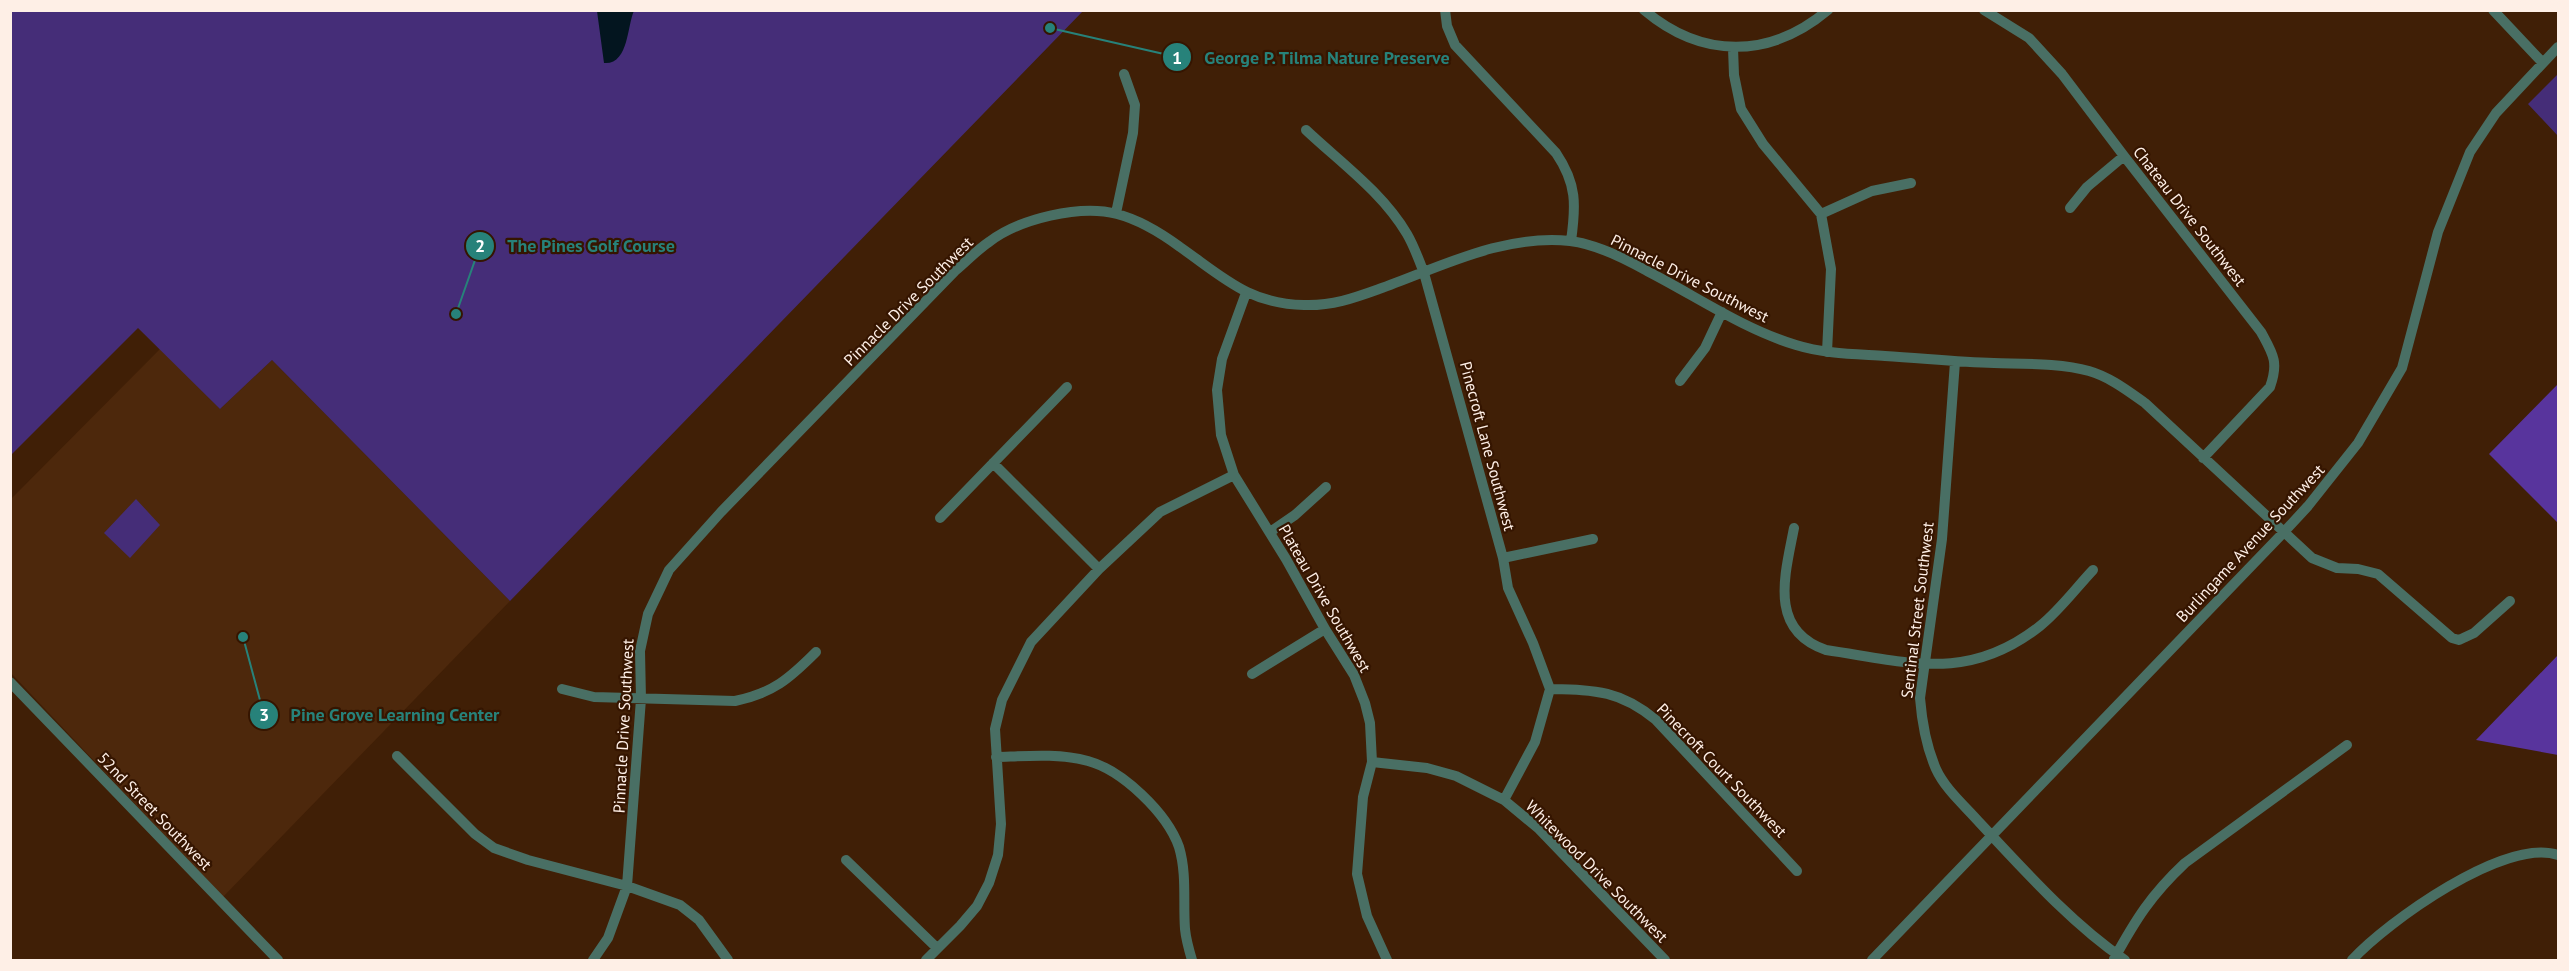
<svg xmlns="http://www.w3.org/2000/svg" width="2569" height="971" font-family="'PT Sans',sans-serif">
  <rect width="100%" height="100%" fill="#401f06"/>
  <path fill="#4d280c" d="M 160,349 L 220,409 L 272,360 L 510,601 L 223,897 L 11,673 L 11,499 Z"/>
  <path fill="#452d78" d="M 11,11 L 1083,11 L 510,601 L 272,360 L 220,409 L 138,328 L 11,455 Z
    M 2558,74 L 2558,136 L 2528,104 Z
    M 136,499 L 160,525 L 130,558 L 104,533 Z"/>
  <path fill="#58349d" d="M 2558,384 L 2558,523 L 2489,454 Z
    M 2558,655 L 2558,755 L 2476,740 Z"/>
  <path fill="#03151f" d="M 597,11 L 634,11 C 627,25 629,65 604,63 Z"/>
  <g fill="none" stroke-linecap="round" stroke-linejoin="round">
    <path stroke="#496f64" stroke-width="10" d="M 1445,10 L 1447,26 L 1455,45 L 1556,153 C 1577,184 1576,205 1571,241
      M 1644,10 C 1702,59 1770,59 1828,10
      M 1984,10 L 2029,38 L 2062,74 L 2124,156 L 2261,332 C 2273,354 2279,362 2270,387 L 2203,458
      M 2493,10 L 2542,62
      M 1733,48 L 1734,75 L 1741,109 L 1763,144 L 1821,214 L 1831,269 L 1827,352
      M 1306,130 C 1341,163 1382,192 1407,234 C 1414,246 1419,260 1424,273 L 1503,558 L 1508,588 L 1533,643 L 1550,689 L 1535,742 L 1504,800
      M 2070,208 L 2087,187 L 2124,156
      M 1116,213 L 1133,133 L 1135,105 L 1124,74
      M 1821,214 L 1872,191 L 1911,183
      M 1246,293 L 1222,359 L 1217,390 L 1221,435 L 1234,475 L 1286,559 L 1325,629 L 1354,675 L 1365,703 L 1370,723 L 1372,762 L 1363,797 L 1357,874 L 1367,916 L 1387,960
      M 1955,362 L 1942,539 L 1920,698 C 1922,723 1926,746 1936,769 C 1945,789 1965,806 1979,822 C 2024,870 2071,923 2125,960
      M 1680,381 L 1705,348 L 1722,312
      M 993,463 L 1099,569
      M 940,518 L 1067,387
      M 1794,528 C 1785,575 1768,630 1826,650 C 1908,662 1968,683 2040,626 C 2059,611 2076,588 2093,570
      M 1270,532 L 1295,515 L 1326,487
      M 1503,558 L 1593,539
      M 1252,674 L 1325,629
      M 10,682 L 278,960
      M 562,689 L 594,697 L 735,701 C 773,693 789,679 816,652
      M 1550,689 C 1595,690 1620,690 1656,720 L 1797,871
      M 397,756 L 475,834 L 494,848 L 528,860 L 627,886 L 680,905 L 699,920 L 728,960
      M 996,757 C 1027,756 1058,753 1088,761 C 1122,770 1167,813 1179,847 C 1187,874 1183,901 1185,929 C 1186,939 1189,950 1192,960
      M 1372,762 L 1427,768 L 1456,776 L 1504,800 L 1539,829 L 1665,960
      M 846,860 L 937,948
      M 2114,959 C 2136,919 2151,895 2185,863 L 2347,745
      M 593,960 L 608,938 L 627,886 L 641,699 L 640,651 L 648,614 L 669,570 L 721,512 L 955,271 C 966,262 977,250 989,242 C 1019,219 1080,204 1117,214 C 1140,220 1161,233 1180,247 C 1223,277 1249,304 1304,305 C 1332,306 1354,298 1379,289 C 1441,267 1502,234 1570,241 C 1596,244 1624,258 1647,271 C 1696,296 1743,329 1796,345 C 1825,354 1855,354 1885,356 C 1921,358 1957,362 1994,363 C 2023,364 2061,363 2089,371 C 2110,377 2128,391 2145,403 L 2312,558 L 2337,568 L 2358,569 L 2378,574 L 2452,638 L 2459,640 L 2474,633 L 2510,601
      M 926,960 L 960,926 L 977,906 L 989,883 L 998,855 L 1001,824 L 995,729 L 1002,700 L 1031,642 L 1099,569 L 1160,512 L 1234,475
      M 1872,960 L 2283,533 L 2308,506 L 2358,443 L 2402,368 L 2438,232 L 2470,152 L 2496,113 L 2558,47
      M 2352,960 C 2387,922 2505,837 2558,855"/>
  </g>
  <g text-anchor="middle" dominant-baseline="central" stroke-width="4.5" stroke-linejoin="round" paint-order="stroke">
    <g font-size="16" fill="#feefe6" stroke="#351500">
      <text transform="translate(2190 216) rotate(52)">Chateau Drive Southwest</text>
      <text transform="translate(1690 278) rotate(27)">Pinnacle Drive Southwest</text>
      <text transform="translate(908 301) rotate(-45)">Pinnacle Drive Southwest</text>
      <text transform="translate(1488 446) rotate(75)">Pinecroft Lane Southwest</text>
      <text transform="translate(2250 543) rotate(-47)">Burlingame Avenue Southwest</text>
      <text transform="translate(1325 598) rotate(60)">Plateau Drive Southwest</text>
      <text transform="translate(1917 610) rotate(-83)">Sentinal Street Southwest</text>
      <text transform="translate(623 726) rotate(-87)">Pinnacle Drive Southwest</text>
      <text transform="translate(1722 770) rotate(46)">Pinecroft Court Southwest</text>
      <text transform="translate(155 811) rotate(46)">52nd Street Southwest</text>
      <text transform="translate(1597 871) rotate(45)">Whitewood Drive Southwest</text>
    </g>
  </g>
  <path fill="none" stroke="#27827a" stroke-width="2" d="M1050 28L1177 57M456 314L480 246M243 637L264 715"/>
  <g fill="#27827a" stroke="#351500" stroke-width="2">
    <circle cx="1050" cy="28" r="6"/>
    <circle cx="456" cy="314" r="6"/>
    <circle cx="243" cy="637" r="6"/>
    <circle cx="1177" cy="57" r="15"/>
    <circle cx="480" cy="246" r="15"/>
    <circle cx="264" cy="715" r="15"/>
  </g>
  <g font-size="18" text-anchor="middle" font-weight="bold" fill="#fff">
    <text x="1177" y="64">1</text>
    <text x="480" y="252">2</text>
    <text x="264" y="721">3</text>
  </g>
  <g font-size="18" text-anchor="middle" font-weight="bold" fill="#27827a" stroke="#351500" stroke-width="4.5" stroke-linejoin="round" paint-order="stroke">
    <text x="1327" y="64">George P. Tilma Nature Preserve</text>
    <text x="591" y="252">The Pines Golf Course</text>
    <text x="395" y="721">Pine Grove Learning Center</text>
  </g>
  <rect width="2569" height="971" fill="none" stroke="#feefe6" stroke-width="24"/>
</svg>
